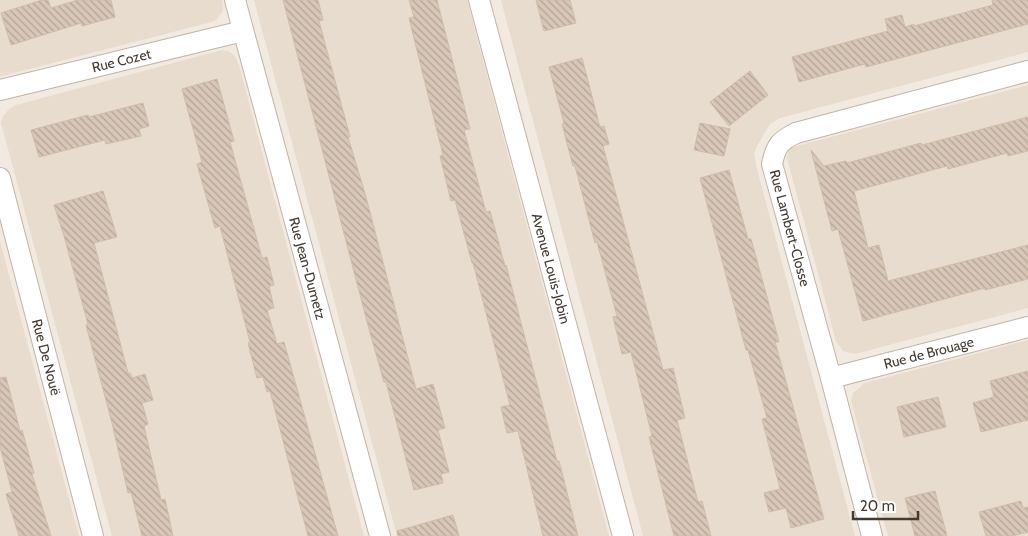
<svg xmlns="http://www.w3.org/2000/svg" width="1028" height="536" font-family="Cabin,sans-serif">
  <defs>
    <pattern id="building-back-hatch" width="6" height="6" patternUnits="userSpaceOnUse" patternTransform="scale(1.25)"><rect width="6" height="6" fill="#d8c7b8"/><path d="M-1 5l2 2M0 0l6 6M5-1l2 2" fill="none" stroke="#b1a396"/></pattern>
  </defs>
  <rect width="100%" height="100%" fill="#f2eae0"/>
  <path fill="#e7dcce" d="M 0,0 L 222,0 L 223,11 L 216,20 L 208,23 L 2,76 L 0,76 Z
    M 254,0 L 467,0 L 609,536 L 397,536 Z
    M 501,0 L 1028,0 L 1028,52 L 780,118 L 770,124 L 757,146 L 754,154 L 757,169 L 855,536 L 643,536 Z
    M 222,50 L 228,51 L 234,55 L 239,65 L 364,536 L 112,536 L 1,123 L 3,116 L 9,109 L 16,105 Z
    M 1028,85 L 1028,308 L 855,354 L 843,351 L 836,341 L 787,158 L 788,153 L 791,148 L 797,146 Z
    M 0,241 L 79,536 L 0,536 Z
    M 1028,340 L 1028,536 L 888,536 L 851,401 L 853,393 L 865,383 Z"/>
  <path fill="url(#building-back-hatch)" stroke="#d0bba8" d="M 42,0 L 48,0 L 51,8 L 78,0 L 111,0 L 115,17 L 82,26 L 81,23 L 11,45 L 1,13 Z
    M 283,0 L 318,0 L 323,20 L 319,21 L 350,137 L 348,137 L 366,197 L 416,389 L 433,384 L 445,428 L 438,430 L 449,472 L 441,474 L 443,483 L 414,490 L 386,382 L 384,382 L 369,329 Z
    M 409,0 L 437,0 L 470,129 L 464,130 L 486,212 L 490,211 L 505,266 L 506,265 L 557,461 L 559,461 L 578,536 L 543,536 L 518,431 L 507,433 L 501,407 L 510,405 L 473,263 L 472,263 L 455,200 L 451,201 L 440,156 L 443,155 L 409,18 L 414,17 Z
    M 536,0 L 570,0 L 576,23 L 544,31 Z
    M 992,0 L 1028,0 L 1028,24 L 866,67 L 865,64 L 799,82 L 792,57 L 888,31 L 885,19 L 902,15 L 905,27 L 914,24 L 914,26 L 993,5 Z
    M 582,58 L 600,127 L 604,126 L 609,144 L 603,146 L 663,370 L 673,368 L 685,418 L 677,420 L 698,502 L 702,501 L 711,536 L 674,536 L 649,437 L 652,436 L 631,352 L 622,354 L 613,317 L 617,316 L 597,242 L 595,243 L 575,166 L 573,166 L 562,124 L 564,123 L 549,67 Z
    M 750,71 L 768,95 L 729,126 L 710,102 Z
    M 217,79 L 234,141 L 230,142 L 262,258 L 267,257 L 274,285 L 269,286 L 274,308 L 267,310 L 277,344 L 284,342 L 338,536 L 308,536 L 270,391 L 267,392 L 263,377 L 257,378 L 248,343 L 250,342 L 220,226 L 215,228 L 197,164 L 202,162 L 182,89 Z
    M 143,103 L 149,126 L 139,129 L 141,136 L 106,144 L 105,140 L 39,157 L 31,130 L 88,115 L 89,117 Z
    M 1028,117 L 1028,151 L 1008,156 L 1007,153 L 948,169 L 947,166 L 854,191 L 868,248 L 879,245 L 888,281 L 1028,245 L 1028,279 L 985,290 L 985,288 L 863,321 L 838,229 L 832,231 L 811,150 L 824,166 L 846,161 L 847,163 L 921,143 L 922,145 Z
    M 700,123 L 730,129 L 724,156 L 694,150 Z
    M 729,170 L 748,239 L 751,239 L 767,297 L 779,342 L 775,342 L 824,519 L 791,528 L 786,508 L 769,512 L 764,493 L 780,489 L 762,419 L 767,418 L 748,350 L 746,350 L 700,178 Z
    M 103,191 L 117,237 L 94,243 L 128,373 L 130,373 L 132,378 L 145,374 L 153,400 L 142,403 L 148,424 L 144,426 L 161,500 L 165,499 L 173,536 L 142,536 L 131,492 L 128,493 L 112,423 L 86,325 L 88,324 L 64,236 L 54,205 Z
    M 1028,371 L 1028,420 L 981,432 L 973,403 L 994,397 L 990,381 Z
    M 6,377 L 20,431 L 22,430 L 34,473 L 32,474 L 51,536 L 19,536 L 6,494 L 12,492 L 0,447 L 0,378 Z
    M 938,397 L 946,427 L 904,437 L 897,407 Z
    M 935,491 L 947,536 L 915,536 L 905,498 Z
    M 1021,501 L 1023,508 L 1028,507 L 1028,532 L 1012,536 L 986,536 L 979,512 Z
    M 453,515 L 459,536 L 398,536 L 397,531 Z"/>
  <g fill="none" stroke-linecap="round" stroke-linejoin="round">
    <defs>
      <g id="street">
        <path id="s1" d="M 235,0 L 380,536"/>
        <path id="s2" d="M 479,0 L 623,536"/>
        <path id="s3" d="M 0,90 L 243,31"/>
        <path id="s4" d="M 0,178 L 93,536"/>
        <path id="s5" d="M 831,378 L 1028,327"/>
        <path d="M 872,536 L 831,378 L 772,164 C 776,145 780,141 796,133 L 1028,71"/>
      </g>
    </defs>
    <use href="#street" stroke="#c1b4a6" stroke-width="22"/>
    <use href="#street" stroke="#fff" stroke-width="20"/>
  </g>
  <g text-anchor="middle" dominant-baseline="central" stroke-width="4" stroke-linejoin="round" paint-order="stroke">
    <g font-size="14" fill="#443a31" stroke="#fff">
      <text stroke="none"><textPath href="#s3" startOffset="125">Rue Cozet</textPath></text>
      <text transform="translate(790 228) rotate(75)">Rue Lambert-Closse</text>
      <text stroke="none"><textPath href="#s1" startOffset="278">Rue Jean-Dumetz</textPath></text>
      <text stroke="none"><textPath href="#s2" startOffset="278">Avenue Louis-Jobin</textPath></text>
      <text stroke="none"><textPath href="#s5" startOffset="101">Rue de Brouage</textPath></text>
      <text stroke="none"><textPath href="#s4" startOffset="185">Rue De Nouë</textPath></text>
    </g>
  </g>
  <path d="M853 511v8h65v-8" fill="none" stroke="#443a31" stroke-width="2.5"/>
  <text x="860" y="511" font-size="15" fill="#443a31" stroke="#ffffff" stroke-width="4" paint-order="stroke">20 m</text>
</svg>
